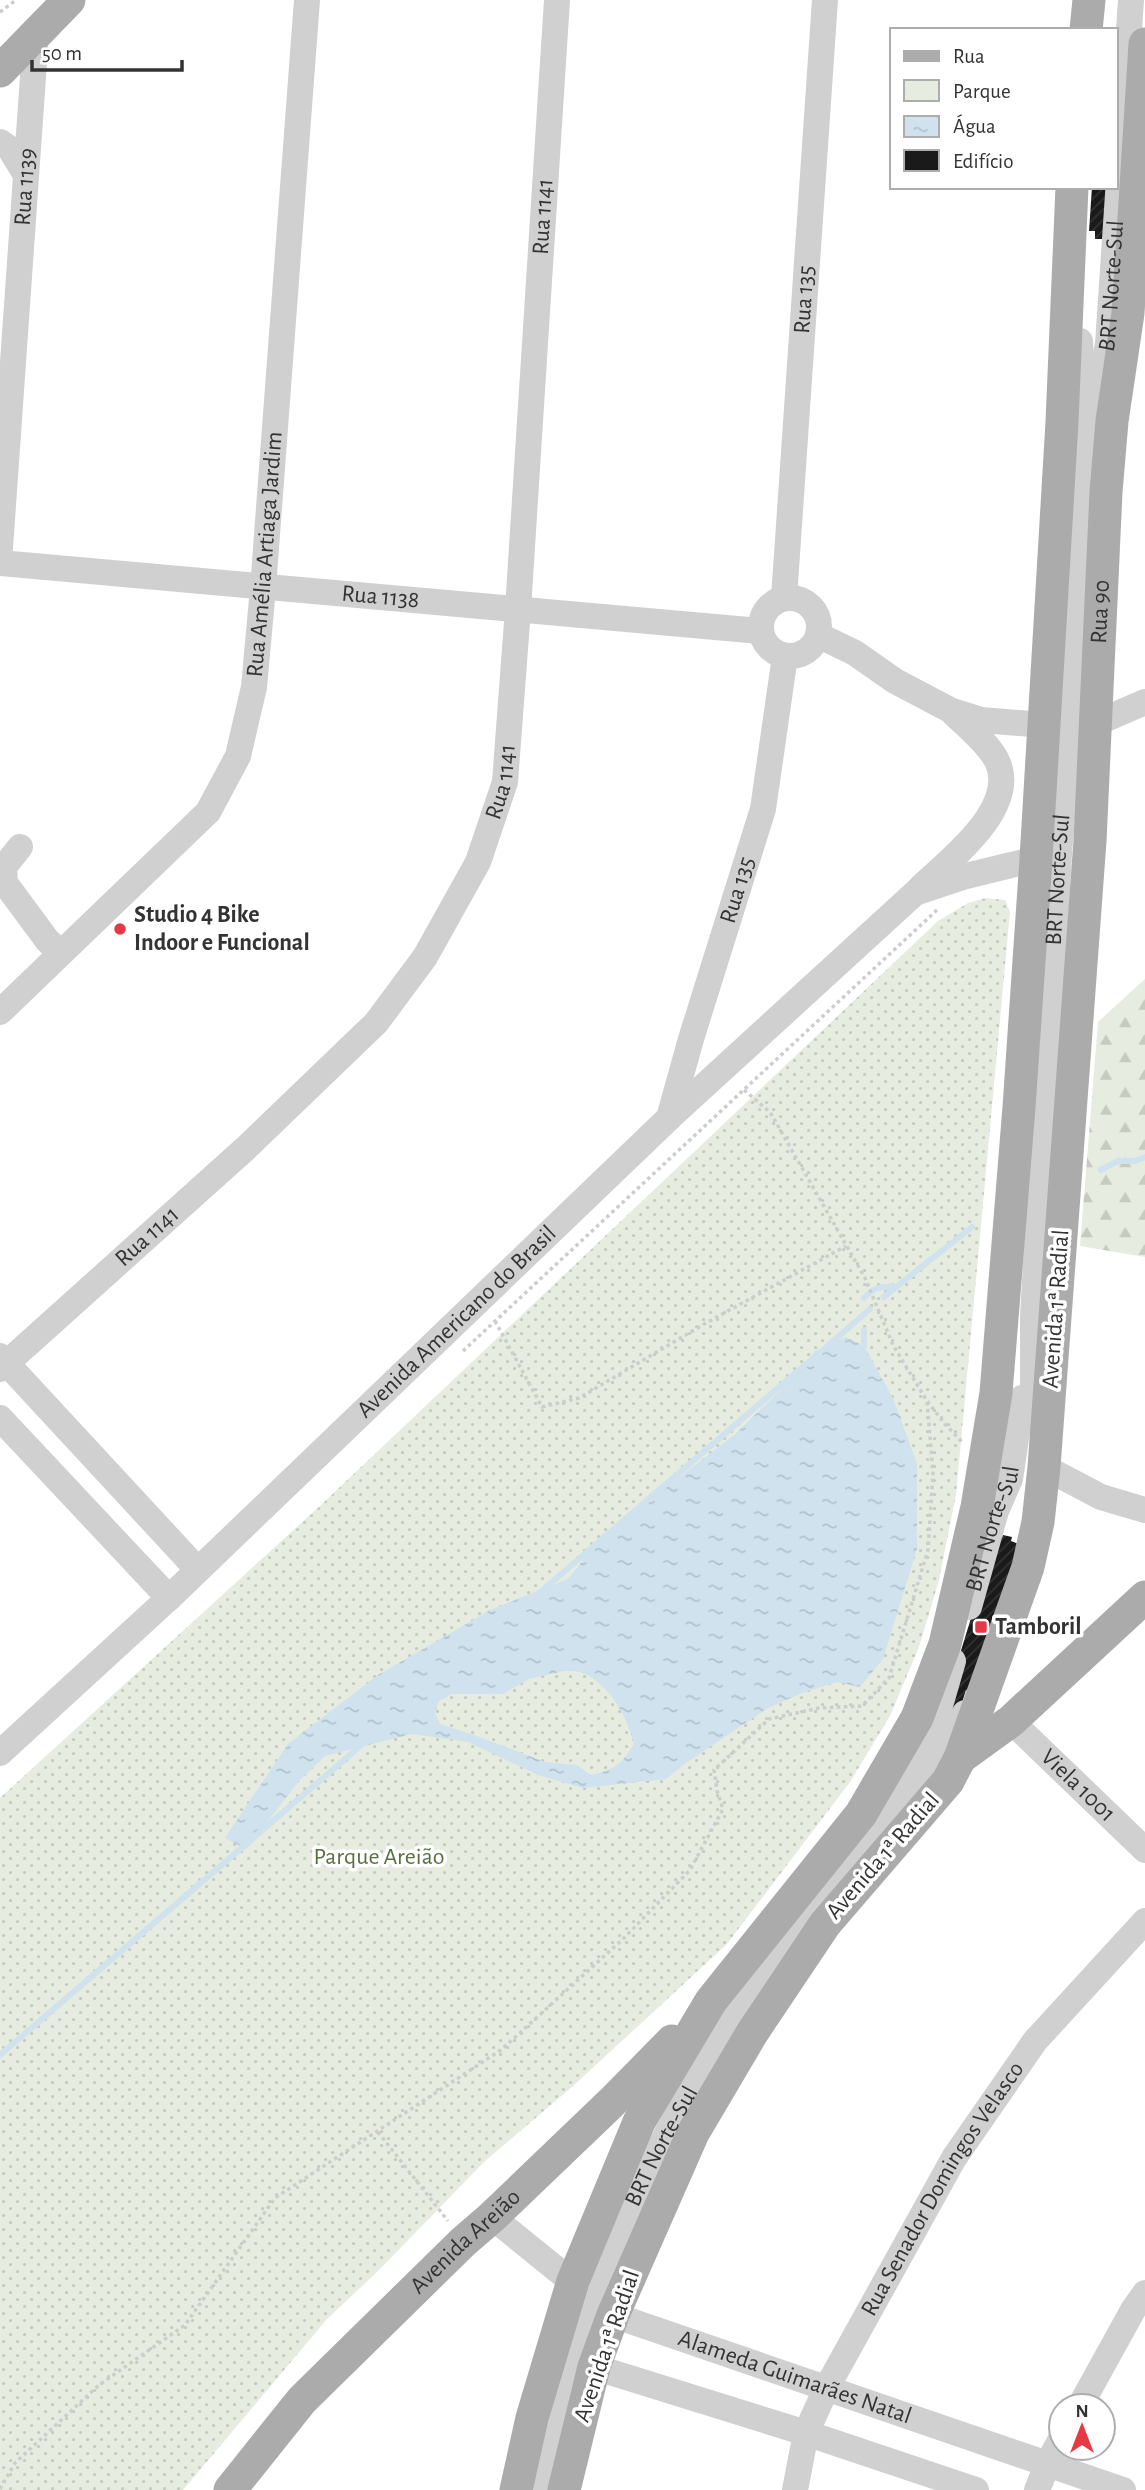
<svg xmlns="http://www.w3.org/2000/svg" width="1145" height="2490" font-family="'Alegreya Sans',sans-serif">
  <defs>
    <pattern id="green-dots" width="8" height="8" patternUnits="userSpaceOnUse" patternTransform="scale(1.75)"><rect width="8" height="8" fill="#e6ecdf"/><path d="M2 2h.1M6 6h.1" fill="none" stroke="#c6cbc0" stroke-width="1.8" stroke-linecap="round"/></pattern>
    <pattern id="forest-firs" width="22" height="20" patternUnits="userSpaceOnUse" patternTransform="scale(1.75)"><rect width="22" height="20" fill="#e6ecdf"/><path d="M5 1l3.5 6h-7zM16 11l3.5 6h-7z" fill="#c6cbc0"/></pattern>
    <pattern id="water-ripples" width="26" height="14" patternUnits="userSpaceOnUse" patternTransform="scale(1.75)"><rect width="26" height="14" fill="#cfe2ee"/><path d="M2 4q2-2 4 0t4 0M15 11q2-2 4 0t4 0" fill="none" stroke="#b2c2cd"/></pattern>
    <pattern id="building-hatch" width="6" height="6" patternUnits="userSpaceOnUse" patternTransform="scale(1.75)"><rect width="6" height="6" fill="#1a1a1a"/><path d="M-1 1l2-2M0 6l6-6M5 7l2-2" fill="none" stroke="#333"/></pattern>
  </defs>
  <rect width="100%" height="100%" fill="#fff"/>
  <path fill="url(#green-dots)" d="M 986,898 L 1005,900 L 1010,912 L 956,1495 L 939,1580 L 919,1647 L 890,1716 L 850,1782 L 727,1944 L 573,2086 L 485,2161 L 377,2272 L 327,2319 L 183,2490 L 0,2490 L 0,1798 L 322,1504 L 938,921 L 968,903 Z"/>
  <path fill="url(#forest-firs)" d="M 1145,979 L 1145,1257 L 1080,1246 L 1098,1022 Z"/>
  <path fill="url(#water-ripples)" fill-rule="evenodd" d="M 846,1337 L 864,1346 L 893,1398 L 917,1464 L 917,1549 L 883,1659 L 860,1687 L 837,1682 L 802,1693 L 768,1708 L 686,1763 L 666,1779 L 583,1788 L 538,1775 L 468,1742 L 412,1734 L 325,1756 L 300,1780 L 246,1849 L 225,1838 L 288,1744 L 378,1675 L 490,1610 L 568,1579 L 587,1555 L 625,1519 L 734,1435 L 788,1383 L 815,1351 ZM 564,1671 C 569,1671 576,1671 580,1672 C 608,1681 628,1718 634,1744 C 622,1764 614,1770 591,1775 L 576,1765 L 545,1762 L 477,1736 L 440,1724 L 435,1713 L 439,1701 L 452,1694 L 503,1694 L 529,1679 Z"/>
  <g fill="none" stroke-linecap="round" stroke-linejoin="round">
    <path stroke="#cfe2ee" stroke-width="6" d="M 1101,1170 L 1118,1161 L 1135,1161 L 1145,1157
      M 884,1297 L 896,1287
      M 864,1298 C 874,1287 881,1286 896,1287 L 972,1227
      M 864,1330 L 864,1346
      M 823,1350 L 870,1309
      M 538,1594 L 806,1364
      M 0,2055 L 365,1742"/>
  </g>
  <path fill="url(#building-hatch)" d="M 1092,187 L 1116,187 L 1105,239 L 1095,239 L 1095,231 L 1089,231 Z
    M 1003,1535 L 1012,1537 L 1011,1541 L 1019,1544 L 973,1692 L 966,1690 L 959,1712 L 949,1708 L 951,1683 L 996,1537 L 1002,1538 Z"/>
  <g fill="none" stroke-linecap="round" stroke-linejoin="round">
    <path stroke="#cdcdcd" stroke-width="3.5" stroke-dasharray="3.5 3.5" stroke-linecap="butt" d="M 0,12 L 16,0
      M 744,1090 L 770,1112 L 865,1278 L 893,1345 L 927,1401 L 945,1424 L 962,1442
      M 495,1321 L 542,1407 L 579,1398 L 706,1323 L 846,1246
      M 463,1351 L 937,910
      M 378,2132 L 448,2221
      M 0,2489 L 15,2463 L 99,2385 L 185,2325 L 275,2198 L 501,2050 L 623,1939 L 690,1870 L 723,1809 L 717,1791 L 714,1770 L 769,1719 L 819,1708 L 862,1706 L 889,1678 L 928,1550 L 933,1473 L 927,1401"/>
    <g stroke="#d0d0d0" stroke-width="26">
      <path d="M 0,142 L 10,149 L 26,175"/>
      <path d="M 1080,341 L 1085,421"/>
      <path id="s1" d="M 0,548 L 36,34"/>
      <path id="s2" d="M 0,563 L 760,631"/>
      <circle cx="790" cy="627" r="29"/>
      <path id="s3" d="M 784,598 L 825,0"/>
      <path d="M 818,635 L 855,653 L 895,681 L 952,711 L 981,720 L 1044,725 L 1094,724 L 1145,702"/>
      <path d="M 20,847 L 4,867 L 5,883 L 47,940 L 60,953"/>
      <path d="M 919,889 C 949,860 1017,810 998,763 C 991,746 967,726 954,714"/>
      <path id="s4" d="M 0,1012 L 208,812 L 238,756 L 254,687 L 263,588 L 307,0"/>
      <path id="s5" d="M 669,1118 L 691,1039 L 763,809 L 785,656"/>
      <path d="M 0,1356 L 198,1570"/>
      <path id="s6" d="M 0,1369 L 246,1148 L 376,1023 L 425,957 L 478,862 L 505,782 L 518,609 L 557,0"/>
      <path d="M 0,1418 L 169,1598"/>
      <path id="s7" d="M 1033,1423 L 1033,1316 L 1059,853 L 1076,661 L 1088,444 L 1108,344 L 1131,0"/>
      <path d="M 1044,1467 L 1101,1497 L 1145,1510"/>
      <path id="s8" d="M 969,1607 L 996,1511 L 1010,1479 L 1022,1398"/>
      <path id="s9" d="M 1011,1721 L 1145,1850"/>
      <path id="s10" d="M 0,1753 L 169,1598 L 669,1118 L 915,893 L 966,876 L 1052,855"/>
      <path d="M 865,1844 L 903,1810 L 932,1771 L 965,1713"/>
      <path id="s11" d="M 492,2217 L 613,2315 L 1123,2490"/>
      <path d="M 594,2367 L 806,2433 L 976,2490"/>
      <path d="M 1080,2406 L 1133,2310 L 1145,2293"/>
      <path id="s12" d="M 539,2490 L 554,2423 L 579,2341 L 621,2228 L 655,2155 L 716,2045 L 775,1953 L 865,1844 L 935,1723 L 953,1661"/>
      <path id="s13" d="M 795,2490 L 806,2433 L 826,2389 L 954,2158 L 1035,2041 L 1145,1921"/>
      <path d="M 1037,2490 L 1048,2463 L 1061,2439"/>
    </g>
    <g stroke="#ababab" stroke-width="33">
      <path d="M 1086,30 L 1089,0"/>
      <path d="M 0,71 L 69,0"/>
      <path d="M 960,1758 L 1011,1721 L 1145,1597"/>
      <path id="s14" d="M 230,2490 L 302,2400 L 463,2242 L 492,2217 L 612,2102 L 672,2041"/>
      <path d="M 516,2490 L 532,2418 L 573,2281 L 639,2122 L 711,2001 L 861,1814 L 917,1718 L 945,1644 L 977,1507 L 996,1393 L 1019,1107 L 1036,859 L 1062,422 L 1072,187"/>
      <path id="s15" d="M 564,2490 L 594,2367 L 613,2315 L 693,2133 L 752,2033 L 825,1924 L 948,1781 L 960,1758 L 1028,1567 L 1038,1522 L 1044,1467 L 1090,841 L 1106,492 L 1112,421 L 1128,313 L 1145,44"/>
    </g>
  </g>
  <g fill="#e63946" stroke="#fff" stroke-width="2.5">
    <circle cx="120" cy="929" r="7"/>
    <rect x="974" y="1620" width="14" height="14" rx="3.5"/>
  </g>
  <g text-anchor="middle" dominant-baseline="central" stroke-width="7" stroke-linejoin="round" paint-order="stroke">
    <g font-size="24" fill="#333" stroke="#fff">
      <text stroke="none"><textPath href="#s1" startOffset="362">Rua 1139</textPath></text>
      <text stroke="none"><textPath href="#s6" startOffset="1353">Rua 1141</textPath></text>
      <text stroke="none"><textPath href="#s7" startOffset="1141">BRT Norte-Sul</textPath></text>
      <text stroke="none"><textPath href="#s3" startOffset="299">Rua 135</textPath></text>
      <text stroke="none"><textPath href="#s4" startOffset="556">Rua Amélia Artiaga Jardim</textPath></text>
      <text stroke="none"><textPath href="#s2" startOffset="382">Rua 1138</textPath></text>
      <text stroke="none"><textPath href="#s15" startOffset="2004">Rua 90</textPath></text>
      <text stroke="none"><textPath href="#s6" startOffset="786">Rua 1141</textPath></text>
      <text stroke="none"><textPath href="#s7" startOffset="544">BRT Norte-Sul</textPath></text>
      <text stroke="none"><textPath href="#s5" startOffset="238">Rua 135</textPath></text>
      <text stroke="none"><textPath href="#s6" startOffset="198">Rua 1141</textPath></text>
      <text transform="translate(1056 1309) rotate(-86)">Avenida 1ª Radial</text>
      <text stroke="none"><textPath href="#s10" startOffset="628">Avenida Americano do Brasil</textPath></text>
      <text stroke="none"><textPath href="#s8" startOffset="82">BRT Norte-Sul</textPath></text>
      <text stroke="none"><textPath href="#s9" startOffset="93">Viela 1001</textPath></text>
      <text transform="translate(883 1856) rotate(-49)">Avenida 1ª Radial</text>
      <text stroke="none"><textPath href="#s12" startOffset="366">BRT Norte-Sul</textPath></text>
      <text stroke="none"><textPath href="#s13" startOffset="338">Rua Senador Domingos Velasco</textPath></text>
      <text stroke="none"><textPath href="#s14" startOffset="343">Avenida Areião</textPath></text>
      <text transform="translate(607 2346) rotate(-71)">Avenida 1ª Radial</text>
      <text stroke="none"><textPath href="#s11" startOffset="348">Alameda Guimarães Natal</textPath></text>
    </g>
    <g font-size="24" font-weight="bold" fill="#333" stroke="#fff" text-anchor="start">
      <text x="134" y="915">Studio 4 Bike<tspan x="134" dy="28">Indoor e Funcional</tspan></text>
      <text x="995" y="1627">Tamboril</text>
    </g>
    <g font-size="24" fill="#56703f" stroke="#fff">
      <text x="379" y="1857">Parque Areião</text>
    </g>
  </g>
  <rect x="890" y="28" width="228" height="161" fill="#ffffff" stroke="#adadad" stroke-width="2"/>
  <rect x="904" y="51" width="35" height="10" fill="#ababab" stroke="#adadad" stroke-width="2"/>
  <text x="953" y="63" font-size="21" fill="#333333">Rua</text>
  <rect x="904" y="80" width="35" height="21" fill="#e6ecdf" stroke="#adadad" stroke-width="2"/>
  <text x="953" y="98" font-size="21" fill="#333333">Parque</text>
  <rect x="904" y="116" width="35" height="21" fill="url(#water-ripples)" stroke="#adadad" stroke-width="2"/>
  <text x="953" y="133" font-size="21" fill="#333333">Água</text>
  <rect x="904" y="150" width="35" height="21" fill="#1a1a1a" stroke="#adadad" stroke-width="2"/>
  <text x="953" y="168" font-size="21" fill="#333333">Edifício</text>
  <g transform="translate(1082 2427)"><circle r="33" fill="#ffffff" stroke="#adadad" stroke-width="2"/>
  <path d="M0-5L12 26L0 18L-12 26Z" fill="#e63946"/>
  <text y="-10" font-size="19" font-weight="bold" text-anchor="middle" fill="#333333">N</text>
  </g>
  <path d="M32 60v10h150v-10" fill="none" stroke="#333333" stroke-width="3.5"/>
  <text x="42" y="60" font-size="21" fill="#333333" stroke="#ffffff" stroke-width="5" paint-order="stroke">50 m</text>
</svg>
